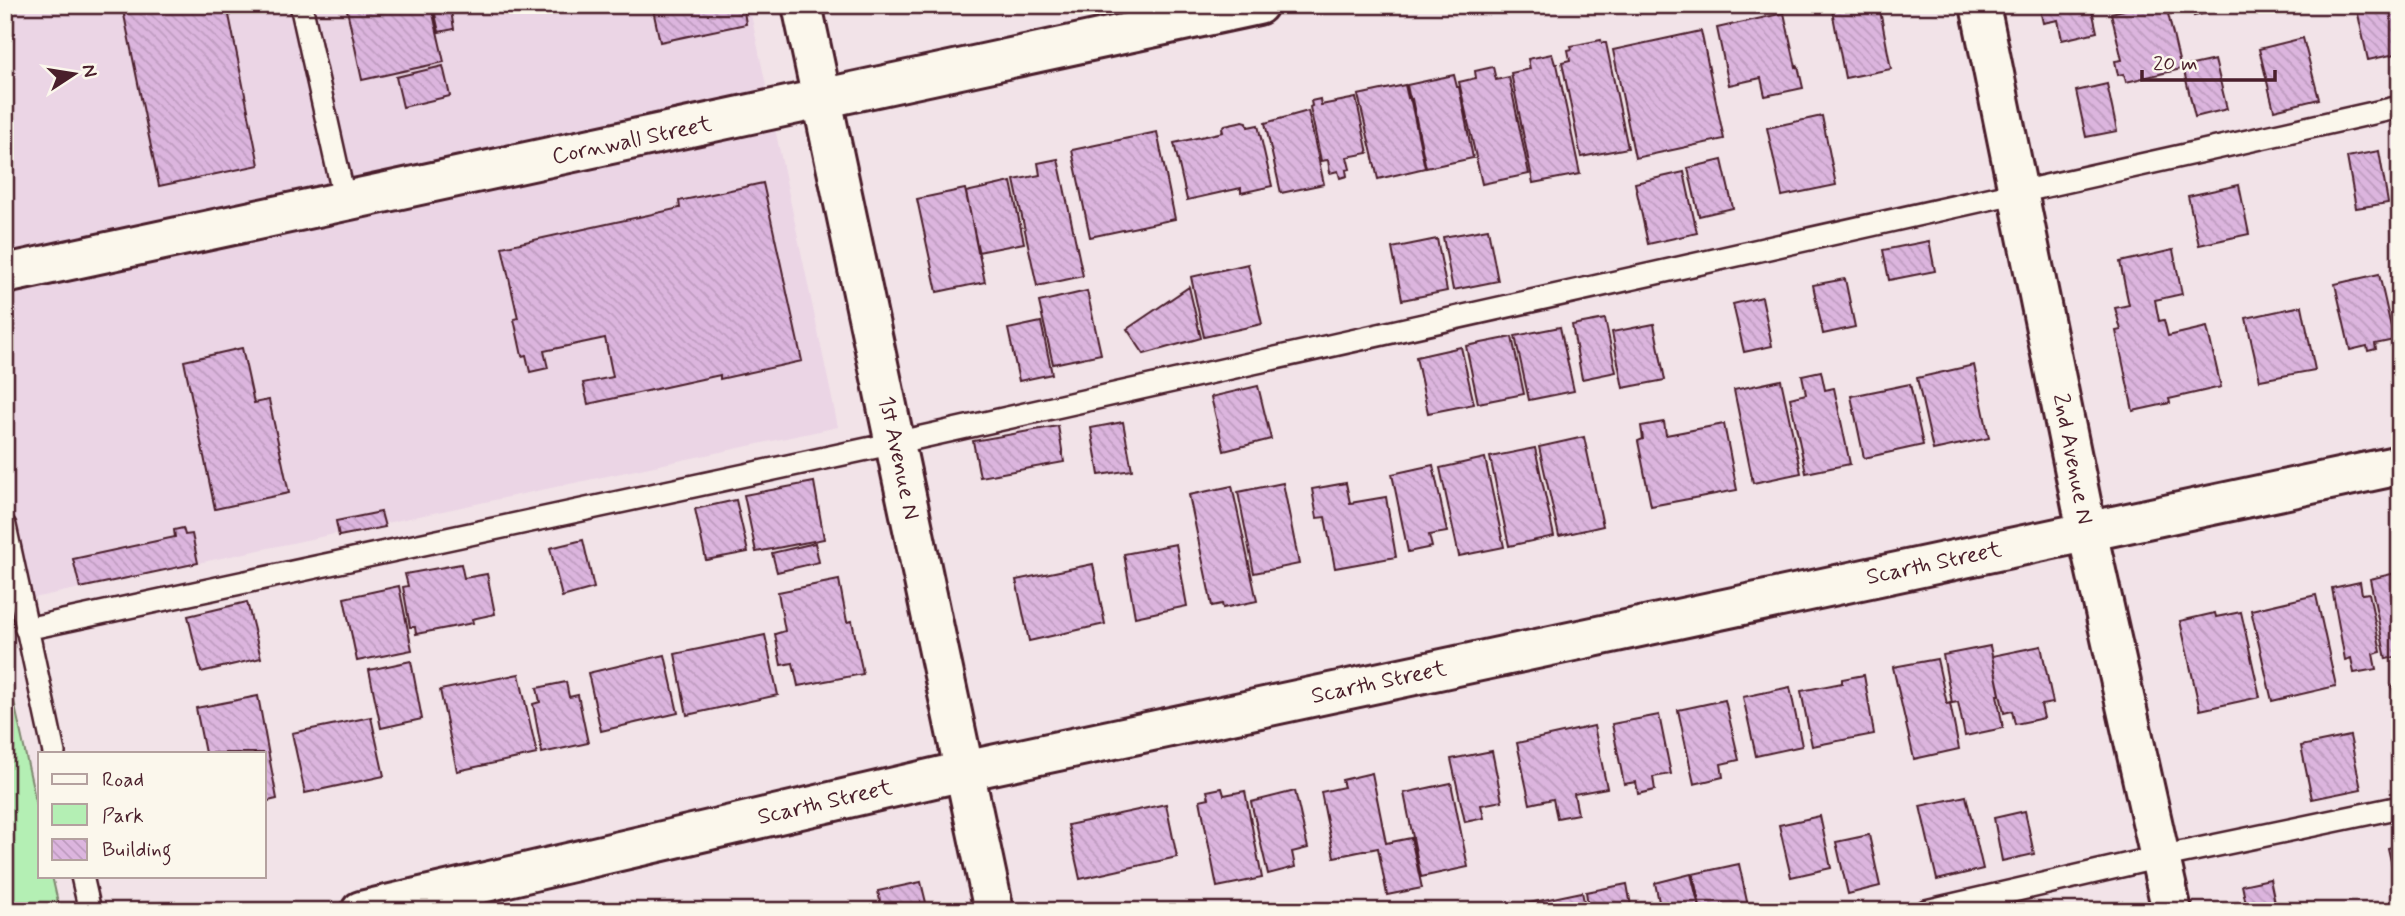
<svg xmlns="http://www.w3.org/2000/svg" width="2405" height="916" font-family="Mynerve,sans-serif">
  <defs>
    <pattern id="building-back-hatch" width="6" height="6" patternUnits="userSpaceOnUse" patternTransform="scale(1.75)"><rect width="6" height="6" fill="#dcb5de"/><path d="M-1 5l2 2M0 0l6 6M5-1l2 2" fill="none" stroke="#be9bbf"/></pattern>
  </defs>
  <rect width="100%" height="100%" fill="#f2e3e8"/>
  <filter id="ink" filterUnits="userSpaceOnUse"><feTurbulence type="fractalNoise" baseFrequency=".0143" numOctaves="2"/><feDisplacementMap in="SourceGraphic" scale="14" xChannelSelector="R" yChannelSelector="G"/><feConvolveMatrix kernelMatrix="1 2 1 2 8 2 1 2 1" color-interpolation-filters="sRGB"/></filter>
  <g filter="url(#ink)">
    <path fill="#ebd5e5" d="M 5,5 L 749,5 L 838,427 L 5,604 Z"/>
    <path fill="#b4efb4" stroke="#7f8770" stroke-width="2" d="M 5,661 L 40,820 L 40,876 L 52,876 L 60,911 L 5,911 Z"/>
    <path fill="url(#building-back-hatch)" stroke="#4a1f2b" stroke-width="2" d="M 122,5 L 227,5 L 259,165 L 159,186 Z
      M 346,5 L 431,5 L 444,62 L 362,80 Z
      M 433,5 L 450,5 L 454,29 L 439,32 Z
      M 652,5 L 743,5 L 746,24 L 660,42 Z
      M 1831,5 L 1879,5 L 1891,69 L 1845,78 Z
      M 2039,5 L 2091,5 L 2097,32 L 2062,40 L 2058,20 L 2043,23 Z
      M 2108,5 L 2132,5 L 2109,10 Z
      M 2145,5 L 2166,5 L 2181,69 L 2126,82 L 2124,74 L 2118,75 L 2115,61 L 2122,60 L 2111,13 Z
      M 2191,5 L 2232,5 L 2232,7 L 2194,16 Z
      M 2356,5 L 2398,5 L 2400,53 L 2368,60 Z
      M 1784,13 L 1796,67 L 1798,66 L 1803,88 L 1765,96 L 1761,78 L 1729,85 L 1717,28 Z
      M 1701,31 L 1724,139 L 1635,158 L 1613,50 Z
      M 2303,38 L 2319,99 L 2274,110 L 2259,49 Z
      M 1601,40 L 1602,43 L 1606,43 L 1628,148 L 1581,157 L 1562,62 L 1570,60 L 1568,50 L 1572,49 L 1571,46 Z
      M 1552,54 L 1555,64 L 1557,64 L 1580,174 L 1533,183 L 1511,73 L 1530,69 L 1528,59 Z
      M 2215,60 L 2227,109 L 2195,117 L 2183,67 Z
      M 443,66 L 450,96 L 403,107 L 396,77 Z
      M 1493,67 L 1496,80 L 1509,77 L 1529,174 L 1482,184 L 1459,82 L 1476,78 L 1475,71 Z
      M 1454,75 L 1457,87 L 1459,87 L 1473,158 L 1426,168 L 1412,99 L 1410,100 L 1407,85 Z
      M 2107,84 L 2117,131 L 2086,137 L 2076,91 Z
      M 1405,85 L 1408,98 L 1410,97 L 1425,168 L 1378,179 L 1358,95 Z
      M 1356,98 L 1368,153 L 1347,157 L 1350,169 L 1346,170 L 1347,176 L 1340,178 L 1338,171 L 1330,173 L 1328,160 L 1321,161 L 1310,107 L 1312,106 L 1311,101 L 1320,99 L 1321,105 Z
      M 1308,111 L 1324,184 L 1281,193 L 1265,123 Z
      M 1822,116 L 1836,185 L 1782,196 L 1767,128 Z
      M 1243,121 L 1247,122 L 1248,127 L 1258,125 L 1272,186 L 1241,193 L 1241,188 L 1187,200 L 1174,143 L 1223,132 L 1222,128 L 1225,125 Z
      M 1157,132 L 1175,219 L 1090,237 L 1072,150 Z
      M 2379,151 L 2388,203 L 2356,208 L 2347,157 Z
      M 1058,159 L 1083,276 L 1037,286 L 1014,180 L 1040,175 L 1038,163 Z
      M 1722,160 L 1733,208 L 1699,216 L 1688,168 Z
      M 1684,172 L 1697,233 L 1648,244 L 1635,183 Z
      M 1011,182 L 1024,243 L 978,252 L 966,192 Z
      M 763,183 L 802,361 L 720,379 L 720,375 L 588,404 L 583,383 L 613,377 L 605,338 L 544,351 L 548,368 L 530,372 L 526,355 L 522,356 L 514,319 L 518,318 L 502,247 L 680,208 L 679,201 Z
      M 2239,185 L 2249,234 L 2199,245 L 2188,196 Z
      M 965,189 L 985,282 L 937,292 L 917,199 Z
      M 1488,229 L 1498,281 L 1453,290 L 1443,237 Z
      M 1437,239 L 1447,291 L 1402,300 L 1392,248 Z
      M 1929,241 L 1935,271 L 1889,280 L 1883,250 Z
      M 2173,250 L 2182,294 L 2155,300 L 2159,321 L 2164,320 L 2168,336 L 2207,327 L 2221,387 L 2169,399 L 2170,403 L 2133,411 L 2116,331 L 2121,330 L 2115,308 L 2129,305 L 2120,262 Z
      M 1248,264 L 1262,324 L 1204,337 L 1191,277 Z
      M 2379,274 L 2394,340 L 2375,344 L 2376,349 L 2368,351 L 2367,346 L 2350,350 L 2335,284 Z
      M 1845,279 L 1855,327 L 1823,334 L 1813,285 Z
      M 1189,287 L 1201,338 L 1144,354 L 1127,329 Z
      M 1087,291 L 1101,354 L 1053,364 L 1039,302 Z
      M 1762,297 L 1772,346 L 1744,352 L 1733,304 Z
      M 2302,306 L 2315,370 L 2260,380 L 2246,318 Z
      M 1605,319 L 1616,372 L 1582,379 L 1572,325 Z
      M 1041,322 L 1052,374 L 1019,381 L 1008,329 Z
      M 1654,324 L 1665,380 L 1623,388 L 1612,332 Z
      M 1560,327 L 1574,391 L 1529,400 L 1515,336 Z
      M 1512,337 L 1524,394 L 1478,403 L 1466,346 Z
      M 1461,347 L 1474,404 L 1428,413 L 1416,357 Z
      M 242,348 L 254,403 L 269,400 L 289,493 L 215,509 L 184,361 Z
      M 1974,365 L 1989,438 L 1933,450 L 1917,378 Z
      M 1821,371 L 1825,390 L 1834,388 L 1850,464 L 1806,473 L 1790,398 L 1806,394 L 1802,375 Z
      M 1781,380 L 1801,473 L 1753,483 L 1734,390 Z
      M 1910,384 L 1923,445 L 1864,458 L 1851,396 Z
      M 1258,386 L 1271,439 L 1224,451 L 1211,397 Z
      M 1123,422 L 1132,470 L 1099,475 L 1091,428 Z
      M 1664,422 L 1666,435 L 1724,424 L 1737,490 L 1651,506 L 1638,441 L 1643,439 L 1641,426 Z
      M 1058,426 L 1064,462 L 980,477 L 973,441 Z
      M 1584,437 L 1603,526 L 1559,536 L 1539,447 Z
      M 1535,448 L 1554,536 L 1509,546 L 1490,457 Z
      M 1485,458 L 1504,547 L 1459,556 L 1440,468 Z
      M 1433,465 L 1447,532 L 1429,535 L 1432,547 L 1408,552 L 1392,474 Z
      M 814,482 L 824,539 L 756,552 L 744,495 Z
      M 1283,483 L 1299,564 L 1254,573 L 1238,492 Z
      M 1346,483 L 1350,503 L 1386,497 L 1396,557 L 1335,568 L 1325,517 L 1317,518 L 1312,489 Z
      M 1232,486 L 1257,601 L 1223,608 L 1222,604 L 1212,606 L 1189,495 Z
      M 736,500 L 748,552 L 706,560 L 695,509 Z
      M 381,512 L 385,527 L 339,536 L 336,521 Z
      M 183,528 L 185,535 L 192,534 L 198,563 L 80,588 L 73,559 L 175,537 L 174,530 Z
      M 583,540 L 594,588 L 562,597 L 550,548 Z
      M 815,543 L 819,562 L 777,572 L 772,553 Z
      M 1176,544 L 1187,606 L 1135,617 L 1124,554 Z
      M 461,564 L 464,578 L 487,574 L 495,614 L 472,619 L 473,623 L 416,634 L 415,627 L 410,627 L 403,587 L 408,586 L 405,574 Z
      M 1093,564 L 1105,624 L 1029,641 L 1016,580 Z
      M 2400,572 L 2400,656 L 2386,659 L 2370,579 Z
      M 839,580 L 847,622 L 852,621 L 863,674 L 798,686 L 793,663 L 781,665 L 775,634 L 785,631 L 778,592 Z
      M 2360,582 L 2362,594 L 2369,593 L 2381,652 L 2373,654 L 2376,669 L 2354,673 L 2351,658 L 2345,660 L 2332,588 Z
      M 399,586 L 412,650 L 357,661 L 344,598 Z
      M 2316,595 L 2336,686 L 2272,701 L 2251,610 Z
      M 247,602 L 261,658 L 201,672 L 188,616 Z
      M 2241,612 L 2260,697 L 2200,710 L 2180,621 L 2215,613 L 2216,617 Z
      M 765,635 L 778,695 L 687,715 L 675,654 Z
      M 1990,646 L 2000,695 L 1997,695 L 2003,728 L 1965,736 L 1958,702 L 1952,703 L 1943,655 Z
      M 2041,646 L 2053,703 L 2041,705 L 2044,718 L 2015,724 L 2012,711 L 2004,713 L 1992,656 Z
      M 665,655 L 678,713 L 601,731 L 588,673 Z
      M 1937,659 L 1947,704 L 1950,703 L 1959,749 L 1914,759 L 1893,667 Z
      M 411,661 L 422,719 L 381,728 L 369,670 Z
      M 519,674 L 537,754 L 457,771 L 440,690 Z
      M 1864,675 L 1874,734 L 1812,746 L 1801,691 L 1842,683 L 1842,679 Z
      M 566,682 L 569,697 L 578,695 L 588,743 L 542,753 L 533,704 L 540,702 L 537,688 Z
      M 2400,684 L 2400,722 L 2392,686 Z
      M 1790,687 L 1802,746 L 1756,756 L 1743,697 Z
      M 258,696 L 277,799 L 264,802 L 264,753 L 205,753 L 196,708 Z
      M 1725,700 L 1739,760 L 1721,764 L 1723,777 L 1694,784 L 1678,710 Z
      M 1659,715 L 1671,774 L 1653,777 L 1655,790 L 1638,794 L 1636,782 L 1624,784 L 1612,724 Z
      M 371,717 L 384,776 L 305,793 L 292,733 Z
      M 1594,726 L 1607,788 L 1574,794 L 1578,814 L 1557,818 L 1553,799 L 1530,804 L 1517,743 Z
      M 2350,736 L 2361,789 L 2312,799 L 2301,746 Z
      M 1492,751 L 1502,801 L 1481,805 L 1484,818 L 1465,822 L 1451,759 Z
      M 1372,773 L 1386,843 L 1411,838 L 1422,888 L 1387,895 L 1378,848 L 1334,857 L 1321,792 L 1344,787 L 1342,780 Z
      M 1451,783 L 1468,867 L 1421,877 L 1404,793 Z
      M 1222,788 L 1224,795 L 1245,791 L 1262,878 L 1217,887 L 1200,800 L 1209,798 L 1207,791 Z
      M 1295,791 L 1308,848 L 1292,852 L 1295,867 L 1268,874 L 1251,802 Z
      M 1966,796 L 1983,869 L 1937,880 L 1920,806 Z
      M 1166,804 L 1177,857 L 1080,879 L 1068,825 Z
      M 2025,811 L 2034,854 L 2002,861 L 1994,818 Z
      M 1820,816 L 1831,868 L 1791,877 L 1779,825 Z
      M 1869,835 L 1880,886 L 1848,894 L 1836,842 Z
      M 2400,845 L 2400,901 L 2388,848 Z
      M 1739,864 L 1749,911 L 1701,911 L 1693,874 Z
      M 1691,874 L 1700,911 L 1661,911 L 1655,883 Z
      M 2270,879 L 2275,903 L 2247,909 L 2242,885 Z
      M 921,882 L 928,911 L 882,911 L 878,891 Z
      M 1627,884 L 1632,911 L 1589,911 L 1586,892 Z
      M 1582,892 L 1586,911 L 1530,911 L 1529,903 Z"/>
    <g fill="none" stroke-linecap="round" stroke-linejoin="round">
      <defs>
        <path id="service" d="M 301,5 L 345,202
          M 5,526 L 54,753
          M 26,629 L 895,443 L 2400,107
          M 82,876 L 90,911
          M 1926,911 L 2160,857 L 2400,807"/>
        <path id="minor" d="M 1980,5 L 2087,531 L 2172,911
          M 5,274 L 1258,5
          M 361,911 L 964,771 L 2400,465"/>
        <path id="tertiary" d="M 802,5 L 994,911"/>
      </defs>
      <use href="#service" stroke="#4a1f2b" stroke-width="26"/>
      <use href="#minor" stroke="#4a1f2b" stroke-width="44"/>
      <use href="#tertiary" stroke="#4a1f2b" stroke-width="44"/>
      <use href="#service" stroke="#fbf7ec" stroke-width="21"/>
      <use href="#minor" stroke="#fbf7ec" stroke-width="38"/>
      <use href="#tertiary" stroke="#fbf7ec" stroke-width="38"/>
    </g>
  </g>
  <g text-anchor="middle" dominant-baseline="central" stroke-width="5" stroke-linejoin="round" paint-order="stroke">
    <g font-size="23" fill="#4a1f2b" stroke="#fbf7ec">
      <text transform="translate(632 141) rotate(-12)">Cornwall Street</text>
      <text transform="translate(898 458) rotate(78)">1st Avenue N</text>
      <text transform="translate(2072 459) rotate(79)">2nd Avenue N</text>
      <text transform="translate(1934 564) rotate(-12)">Scarth Street</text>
      <text transform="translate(1379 683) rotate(-12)">Scarth Street</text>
      <text transform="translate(825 803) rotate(-13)">Scarth Street</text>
    </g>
  </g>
  <rect width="2405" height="916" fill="none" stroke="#fbf7ec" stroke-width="28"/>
  <rect x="14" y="14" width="2377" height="888" fill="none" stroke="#4a1f2b" stroke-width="2.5" filter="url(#ink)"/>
  <rect x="38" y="752" width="228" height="126" fill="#fbf7ec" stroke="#b4a19f" stroke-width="2"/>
  <rect x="52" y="774" width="35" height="10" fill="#fbf7ec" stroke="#b4a19f" stroke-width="2"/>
  <text x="102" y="786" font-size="21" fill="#4a1f2b">Road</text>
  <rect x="52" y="804" width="35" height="21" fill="#b4efb4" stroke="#b4a19f" stroke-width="2"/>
  <text x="102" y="822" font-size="21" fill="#4a1f2b">Park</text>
  <rect x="52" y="839" width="35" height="21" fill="url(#building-back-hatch)" stroke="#b4a19f" stroke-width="2"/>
  <text x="102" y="856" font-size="21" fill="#4a1f2b">Building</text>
  <g transform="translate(74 74) rotate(78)" stroke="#fbf7ec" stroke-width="5" paint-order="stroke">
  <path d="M0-5L12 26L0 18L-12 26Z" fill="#4a1f2b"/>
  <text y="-10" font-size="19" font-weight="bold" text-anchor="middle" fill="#4a1f2b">N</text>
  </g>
  <path d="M2142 70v10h133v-10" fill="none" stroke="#4a1f2b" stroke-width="3.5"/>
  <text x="2153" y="70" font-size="21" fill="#4a1f2b" stroke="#fbf7ec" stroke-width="5" paint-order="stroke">20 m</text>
</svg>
